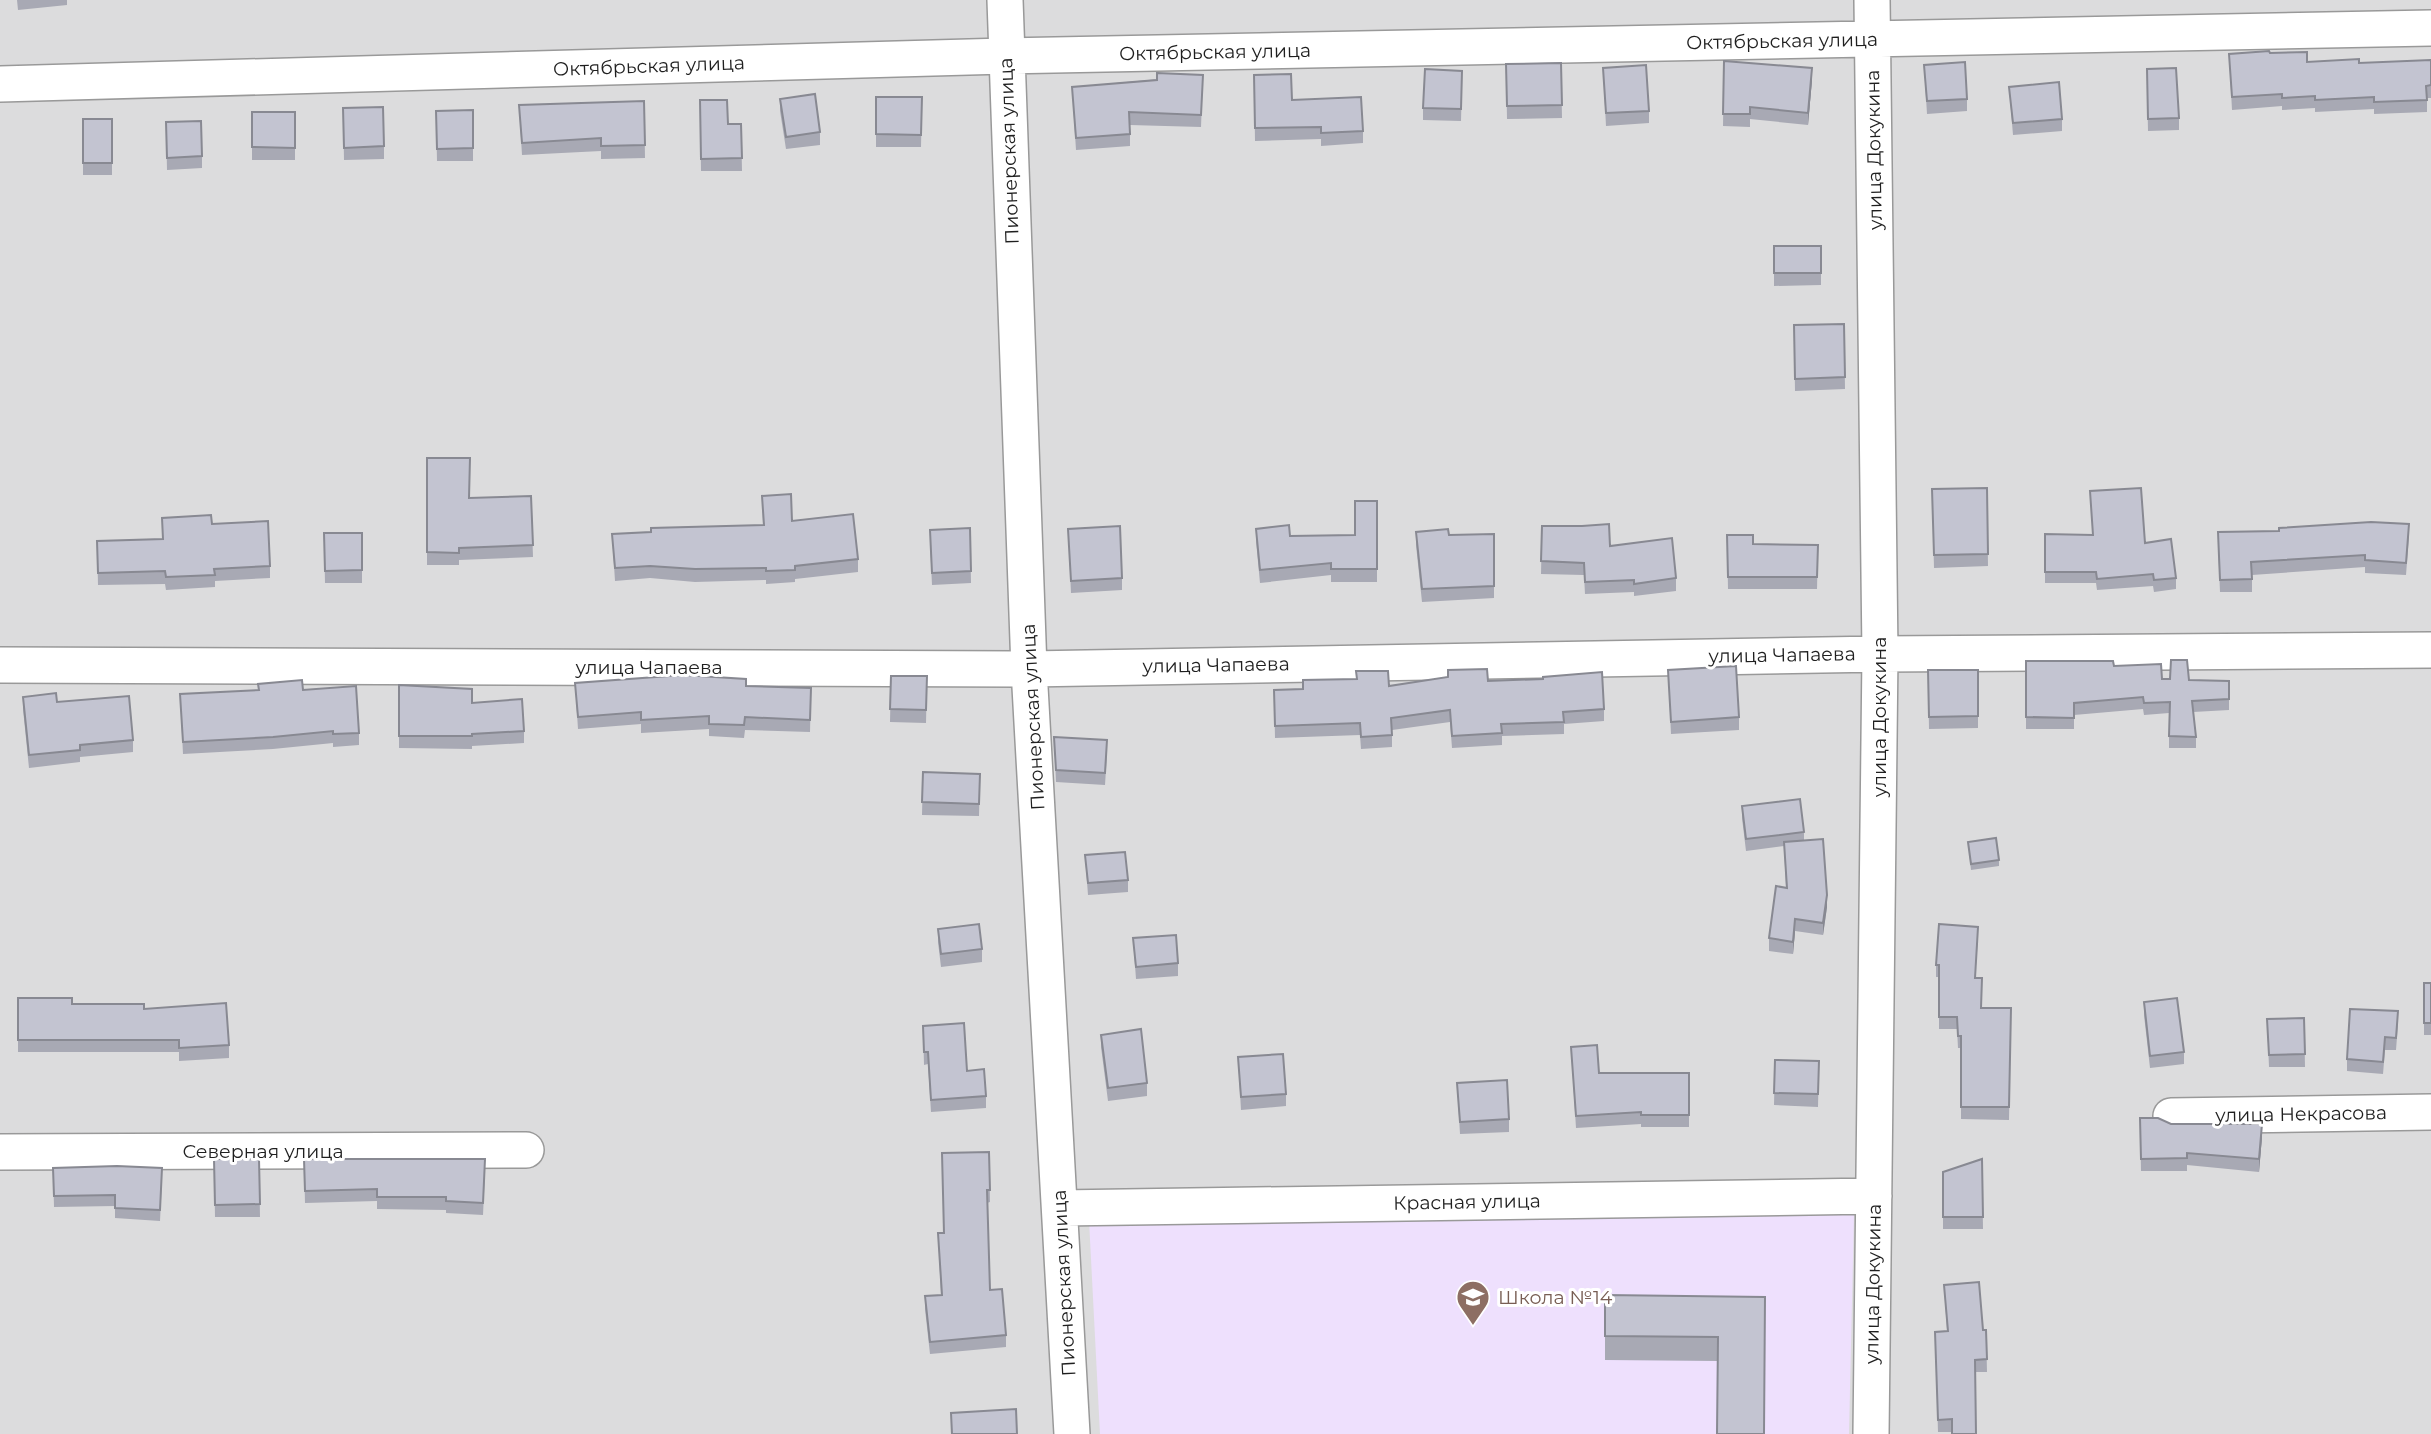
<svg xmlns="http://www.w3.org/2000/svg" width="2431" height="1434" font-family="Montserrat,sans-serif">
  <rect width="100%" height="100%" fill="#e7e5ef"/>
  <path fill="#dcdcdd" d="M 0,0 L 2431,0 L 2431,1434 L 0,1434 Z"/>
  <path fill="#eee0fd" d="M 1854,1213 L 1849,1434 L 1100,1434 L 1089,1220 Z"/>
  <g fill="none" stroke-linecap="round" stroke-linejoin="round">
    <defs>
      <path id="street" d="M 1005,0 L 1029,669 L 1072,1434
        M 0,84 L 1005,56 L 2431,28
        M 0,665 L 1029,669 L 1880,654 L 2431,650
        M 2171,1116 L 2431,1112
        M 0,1152 L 526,1150
        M 1060,1208 L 1874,1196
        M 1871,1434 L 1880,654 L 1872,0"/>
    </defs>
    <use href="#street" stroke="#999" stroke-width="38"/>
    <use href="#street" stroke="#fff" stroke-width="35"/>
  </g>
  <path fill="#a8a9b4" d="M 17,0 L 67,0 L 67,5 L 18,10 Z
    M 2270,53 L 2307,62 L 2359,63 L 2431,60 L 2431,98 L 2427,98 L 2427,112 L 2374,114 L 2374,109 L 2315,112 L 2315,108 L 2282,110 L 2282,106 L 2232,110 L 2229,54 Z
    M 1724,61 L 1812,80 L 1808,125 L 1750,119 L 1750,127 L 1723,126 Z
    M 1561,63 L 1562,118 L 1507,119 L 1506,64 Z
    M 1924,65 L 1967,99 L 1967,111 L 1927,114 Z
    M 1603,68 L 1649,111 L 1649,123 L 1606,126 Z
    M 1203,75 L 1201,127 L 1130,125 L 1130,146 L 1076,150 L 1072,87 Z
    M 1254,75 L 1292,100 L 1363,131 L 1363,143 L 1321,146 L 1321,139 L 1255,141 Z
    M 2147,82 L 2179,118 L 2179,130 L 2148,131 Z
    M 1462,83 L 1461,121 L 1423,120 L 1423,108 Z
    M 2009,87 L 2062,119 L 2062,131 L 2013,135 Z
    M 876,97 L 922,97 L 921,147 L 876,147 Z
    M 780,99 L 820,132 L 820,145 L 786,149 L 780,111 Z
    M 700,100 L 728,124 L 741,124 L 742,171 L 701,171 Z
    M 644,101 L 645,158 L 601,159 L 601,151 L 522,155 L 519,105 Z
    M 343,108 L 384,146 L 384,159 L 344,160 Z
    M 473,110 L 473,161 L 437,161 L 436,111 Z
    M 252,112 L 295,112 L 295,160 L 252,160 Z
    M 83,119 L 112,119 L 112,175 L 83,175 Z
    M 166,122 L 202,156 L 202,168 L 167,170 Z
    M 1774,246 L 1821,246 L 1821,285 L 1774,286 Z
    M 1844,324 L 1845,389 L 1795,391 L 1794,325 Z
    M 427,458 L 469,498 L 531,496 L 533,557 L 459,560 L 459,565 L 427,565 Z
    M 1987,488 L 1988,566 L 1934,568 L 1932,489 Z
    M 2090,491 L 2145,543 L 2176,578 L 2176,589 L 2154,592 L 2153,586 L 2097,590 L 2096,583 L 2045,583 L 2045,534 L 2093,535 Z
    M 762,496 L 792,521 L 858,559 L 858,572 L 795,579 L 795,582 L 766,584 L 766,580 L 695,582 L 650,578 L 615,581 L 612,534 L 763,525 Z
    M 1377,501 L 1377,582 L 1331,582 L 1331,575 L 1260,583 L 1256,541 L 1256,529 L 1290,536 L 1355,535 Z
    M 162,518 L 212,524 L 270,566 L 270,578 L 215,581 L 215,587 L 166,590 L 165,584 L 98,585 L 97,541 L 163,539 Z
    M 1542,526 L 1610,546 L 1676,578 L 1676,591 L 1634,596 L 1634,592 L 1585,594 L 1584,575 L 1541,574 Z
    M 970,528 L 971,583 L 932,585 L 930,542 Z
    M 1068,529 L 1122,578 L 1122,590 L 1071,593 Z
    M 1416,532 L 1449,535 L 1494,534 L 1494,598 L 1422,602 L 1416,545 Z
    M 324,533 L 362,533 L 362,583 L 325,583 Z
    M 1727,535 L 1753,544 L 1818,545 L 1817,589 L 1728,589 Z
    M 2409,536 L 2406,575 L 2365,573 L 2365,567 L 2252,575 L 2252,592 L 2220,592 L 2218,545 Z
    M 2026,661 L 2114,666 L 2162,679 L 2229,681 L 2229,710 L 2193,712 L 2196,737 L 2196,748 L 2169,748 L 2169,713 L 2144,715 L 2143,709 L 2074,715 L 2074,729 L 2026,729 Z
    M 1668,670 L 1739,717 L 1739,730 L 1671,734 Z
    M 1928,670 L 1978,670 L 1978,728 L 1929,729 Z
    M 891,676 L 927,676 L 926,723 L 890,722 Z
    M 1488,681 L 1604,709 L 1604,721 L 1564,724 L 1564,734 L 1502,736 L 1502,745 L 1452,748 L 1450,722 L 1392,730 L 1392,747 L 1361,749 L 1360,735 L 1275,738 L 1274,690 Z
    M 575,683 L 811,688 L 810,732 L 745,730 L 744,738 L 709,736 L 709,729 L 641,733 L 641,724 L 578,729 Z
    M 399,685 L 472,703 L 524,731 L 524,743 L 472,746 L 472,749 L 399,748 Z
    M 303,690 L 359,733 L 359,745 L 333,747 L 333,743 L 273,749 L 183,754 L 180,694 Z
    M 23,697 L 57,702 L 133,740 L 133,752 L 80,757 L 80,762 L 29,768 L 23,709 Z
    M 1054,737 L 1107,753 L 1105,785 L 1056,782 Z
    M 923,772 L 980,774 L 979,816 L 922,815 Z
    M 1742,806 L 1804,832 L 1804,841 L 1827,907 L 1823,935 L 1795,931 L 1793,954 L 1769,951 L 1769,938 L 1786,888 L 1784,846 L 1746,851 L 1742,818 Z
    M 1968,842 L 1999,860 L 1999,866 L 1971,870 Z
    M 1085,855 L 1128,880 L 1128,892 L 1088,895 Z
    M 938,929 L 982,949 L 982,962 L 941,967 L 938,942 Z
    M 1133,938 L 1178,963 L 1178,976 L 1136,979 Z
    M 1978,939 L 1975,978 L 1981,1008 L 2011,1008 L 2009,1120 L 1961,1119 L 1961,1048 L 1958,1048 L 1957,1029 L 1939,1029 L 1939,977 L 1936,977 L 1936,965 Z
    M 2424,983 L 2431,983 L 2431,1035 L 2424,1035 Z
    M 18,998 L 72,1004 L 144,1009 L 229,1045 L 229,1058 L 179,1061 L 179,1052 L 18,1052 Z
    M 2144,1002 L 2184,1052 L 2184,1064 L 2150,1068 L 2144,1015 Z
    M 2304,1018 L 2305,1067 L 2269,1067 L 2267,1019 Z
    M 2398,1024 L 2396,1050 L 2385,1050 L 2383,1074 L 2347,1071 L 2347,1059 Z
    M 923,1026 L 967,1071 L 986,1096 L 986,1108 L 931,1112 L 928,1064 L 924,1065 Z
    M 1101,1035 L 1147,1083 L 1147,1096 L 1108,1101 L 1101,1047 Z
    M 1571,1047 L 1599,1073 L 1689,1073 L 1689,1127 L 1641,1127 L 1641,1124 L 1576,1128 Z
    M 1238,1057 L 1286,1094 L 1286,1106 L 1241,1110 Z
    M 1775,1060 L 1819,1061 L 1818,1107 L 1774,1105 Z
    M 1457,1083 L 1509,1119 L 1509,1132 L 1460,1134 Z
    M 2140,1118 L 2171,1124 L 2262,1137 L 2259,1172 L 2187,1165 L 2187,1171 L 2141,1171 Z
    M 989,1152 L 990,1202 L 987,1203 L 990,1290 L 1006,1335 L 1006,1347 L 930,1354 L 925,1309 L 925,1296 L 941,1295 L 938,1233 L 944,1233 Z
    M 214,1159 L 259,1159 L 260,1217 L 215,1217 Z
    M 304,1159 L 485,1171 L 483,1215 L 446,1213 L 446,1210 L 377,1209 L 377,1201 L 305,1203 Z
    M 1982,1159 L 1983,1229 L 1943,1229 L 1943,1172 Z
    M 53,1168 L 162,1179 L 160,1221 L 115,1218 L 115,1206 L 54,1207 Z
    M 1944,1285 L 1983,1330 L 1986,1330 L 1987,1372 L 1975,1372 L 1952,1432 L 1938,1432 L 1935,1332 L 1947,1331 Z
    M 1605,1295 L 1765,1297 L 1718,1361 L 1605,1360 Z"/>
  <path fill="#888992" d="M 1812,68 L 1812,80 L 1808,125 L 1808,113 Z
    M 1827,895 L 1827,907 L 1823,935 L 1823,923 Z
    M 1795,919 L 1795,931 L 1793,954 L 1793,942 Z
    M 2262,1124 L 2262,1137 L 2259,1172 L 2259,1159 Z"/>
  <path fill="#c3c4d1" stroke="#888992" stroke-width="2" d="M 2269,51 L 2270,53 L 2307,52 L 2307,62 L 2359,59 L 2359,63 L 2431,60 L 2431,85 L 2426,86 L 2427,100 L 2374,102 L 2374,97 L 2315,100 L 2315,96 L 2282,98 L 2282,94 L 2232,97 L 2229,54 Z
    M 1724,61 L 1812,68 L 1808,113 L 1750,107 L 1750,114 L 1723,114 Z
    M 1965,62 L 1967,99 L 1927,101 L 1924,65 Z
    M 1561,63 L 1562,105 L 1507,106 L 1506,64 Z
    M 1646,65 L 1649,111 L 1606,113 L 1603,68 Z
    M 2176,68 L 2179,118 L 2148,119 L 2147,69 Z
    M 1425,69 L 1462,71 L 1461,109 L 1423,108 Z
    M 1157,73 L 1203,75 L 1201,115 L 1129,112 L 1130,134 L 1076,138 L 1072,87 L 1157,80 Z
    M 1291,74 L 1292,100 L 1361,97 L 1363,131 L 1321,133 L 1321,127 L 1255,128 L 1254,75 Z
    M 2059,82 L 2062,119 L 2013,123 L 2009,87 Z
    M 815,94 L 820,132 L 786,137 L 780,99 Z
    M 876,97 L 922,97 L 921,135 L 876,134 Z
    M 700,100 L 727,100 L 728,124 L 741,124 L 742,158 L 701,159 Z
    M 644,101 L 645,145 L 601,146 L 601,138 L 522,143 L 519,105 Z
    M 383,107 L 384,146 L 344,148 L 343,108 Z
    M 473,110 L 473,148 L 437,149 L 436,111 Z
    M 252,112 L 295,112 L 295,148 L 252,147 Z
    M 83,119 L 112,119 L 112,163 L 83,163 Z
    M 201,121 L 202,156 L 167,158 L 166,122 Z
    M 1774,246 L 1821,246 L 1821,273 L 1774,273 Z
    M 1844,324 L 1845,377 L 1795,379 L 1794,325 Z
    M 427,458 L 470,458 L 469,498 L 531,496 L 533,545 L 459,548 L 459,553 L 427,552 Z
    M 1987,488 L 1988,554 L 1934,555 L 1932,489 Z
    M 2141,488 L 2145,543 L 2171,539 L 2176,578 L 2154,580 L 2153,574 L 2097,579 L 2096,572 L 2045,572 L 2045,534 L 2093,535 L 2090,491 Z
    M 791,494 L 792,521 L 853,514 L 858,559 L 795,566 L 795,570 L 766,571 L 766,568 L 695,569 L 650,566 L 615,568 L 612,534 L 651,532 L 651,528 L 764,525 L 762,496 Z
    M 1355,501 L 1377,501 L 1377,569 L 1331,569 L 1331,563 L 1260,570 L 1256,529 L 1289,525 L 1290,536 L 1355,535 Z
    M 211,515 L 212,524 L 268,521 L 270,566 L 214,569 L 215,575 L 166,577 L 165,571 L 98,573 L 97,541 L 163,539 L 162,518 Z
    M 2371,522 L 2409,524 L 2406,563 L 2365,560 L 2365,555 L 2251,562 L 2252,579 L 2220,580 L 2218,532 L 2279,531 L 2279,528 Z
    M 1609,524 L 1610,546 L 1672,538 L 1676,578 L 1634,584 L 1634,580 L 1585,582 L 1584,563 L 1541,561 L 1542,526 L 1582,526 Z
    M 1120,526 L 1122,578 L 1071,581 L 1068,529 Z
    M 970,528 L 971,571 L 932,573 L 930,530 Z
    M 1448,529 L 1449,535 L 1494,534 L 1494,586 L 1422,589 L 1416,532 Z
    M 324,533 L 362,533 L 362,570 L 325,571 Z
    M 1727,535 L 1753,535 L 1753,544 L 1818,545 L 1817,577 L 1728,577 Z
    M 2171,660 L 2187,660 L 2189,680 L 2229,681 L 2229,699 L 2192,701 L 2196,737 L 2169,736 L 2170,702 L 2144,703 L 2143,697 L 2074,703 L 2074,718 L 2026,717 L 2026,661 L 2113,661 L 2114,666 L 2161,664 L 2162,679 L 2170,679 Z
    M 1736,666 L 1739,717 L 1671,722 L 1668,670 Z
    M 1487,669 L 1488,681 L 1543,679 L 1543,677 L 1602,672 L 1604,709 L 1563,712 L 1564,722 L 1501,724 L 1502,733 L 1452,736 L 1450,710 L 1391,718 L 1392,735 L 1361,737 L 1360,723 L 1275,726 L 1274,690 L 1303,689 L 1303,680 L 1357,679 L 1356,671 L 1388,671 L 1389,686 L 1448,677 L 1448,670 Z
    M 1928,670 L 1978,670 L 1978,716 L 1929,717 Z
    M 683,675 L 746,679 L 746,686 L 811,688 L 810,720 L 745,717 L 744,725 L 709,724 L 709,716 L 641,720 L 641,712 L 578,717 L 575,683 Z
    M 891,676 L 927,676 L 926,710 L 890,709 Z
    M 302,680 L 303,690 L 356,686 L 359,733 L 333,734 L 333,731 L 273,737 L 183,742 L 180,694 L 259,690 L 258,684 Z
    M 399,685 L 472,689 L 472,703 L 522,699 L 524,731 L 472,734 L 472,736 L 399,736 Z
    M 56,693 L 57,702 L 129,696 L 133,740 L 80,745 L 80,750 L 29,755 L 23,697 Z
    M 1054,737 L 1107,740 L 1105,773 L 1056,770 Z
    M 923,772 L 980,774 L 979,804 L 922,802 Z
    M 1800,799 L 1804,832 L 1746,839 L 1742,806 Z
    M 1996,838 L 1999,860 L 1971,864 L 1968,842 Z
    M 1823,839 L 1827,895 L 1823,923 L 1795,919 L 1793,942 L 1769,938 L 1776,886 L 1787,888 L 1784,842 Z
    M 1125,852 L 1128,880 L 1088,883 L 1085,855 Z
    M 979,924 L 982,949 L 941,954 L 938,929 Z
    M 1939,924 L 1978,927 L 1975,978 L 1982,978 L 1981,1008 L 2011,1008 L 2009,1107 L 1961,1107 L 1961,1036 L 1958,1036 L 1957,1017 L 1939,1017 L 1939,965 L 1936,965 Z
    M 1176,935 L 1178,963 L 1136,967 L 1133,938 Z
    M 2424,983 L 2431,983 L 2431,1023 L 2424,1023 Z
    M 18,998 L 72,998 L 72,1004 L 144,1004 L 144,1009 L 226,1003 L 229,1045 L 179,1048 L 179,1040 L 18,1040 Z
    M 2177,998 L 2184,1052 L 2150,1056 L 2144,1002 Z
    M 2350,1009 L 2398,1011 L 2396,1038 L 2385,1037 L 2383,1062 L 2347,1059 Z
    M 2304,1018 L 2305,1054 L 2269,1055 L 2267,1019 Z
    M 964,1023 L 967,1071 L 984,1069 L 986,1096 L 931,1100 L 928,1052 L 924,1052 L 923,1026 Z
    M 1141,1029 L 1147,1083 L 1108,1088 L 1101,1035 Z
    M 1597,1045 L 1599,1073 L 1689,1073 L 1689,1115 L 1641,1115 L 1641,1112 L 1576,1116 L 1571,1047 Z
    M 1283,1054 L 1286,1094 L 1241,1097 L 1238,1057 Z
    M 1775,1060 L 1819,1061 L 1818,1094 L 1774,1093 Z
    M 1507,1080 L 1509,1119 L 1460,1122 L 1457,1083 Z
    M 2140,1118 L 2158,1118 L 2171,1124 L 2262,1124 L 2259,1159 L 2187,1153 L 2187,1158 L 2141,1159 Z
    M 989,1152 L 990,1190 L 987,1190 L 990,1290 L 1002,1289 L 1006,1335 L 930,1342 L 925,1296 L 942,1295 L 938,1233 L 944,1233 L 942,1153 Z
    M 214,1159 L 259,1159 L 260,1204 L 215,1205 Z
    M 304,1159 L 485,1159 L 483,1203 L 446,1201 L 446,1197 L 377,1197 L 377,1189 L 305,1191 Z
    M 1982,1159 L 1983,1217 L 1943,1217 L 1943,1172 Z
    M 117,1166 L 162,1168 L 160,1210 L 115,1208 L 115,1195 L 54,1196 L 53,1168 Z
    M 1979,1282 L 1983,1330 L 1986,1330 L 1987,1359 L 1975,1360 L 1976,1434 L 1952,1434 L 1952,1419 L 1938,1420 L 1935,1332 L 1948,1331 L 1944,1285 Z
    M 1605,1295 L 1765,1297 L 1764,1434 L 1717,1434 L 1718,1337 L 1605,1336 Z
    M 1016,1409 L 1017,1434 L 952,1434 L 951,1413 Z"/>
  <defs>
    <symbol id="school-pin" viewBox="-11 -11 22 30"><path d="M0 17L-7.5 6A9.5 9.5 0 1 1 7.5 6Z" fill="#8d6e63" stroke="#fff"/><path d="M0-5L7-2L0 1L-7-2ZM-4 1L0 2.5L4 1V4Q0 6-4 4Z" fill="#fff"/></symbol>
  </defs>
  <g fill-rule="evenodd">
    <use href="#school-pin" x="1454" y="1278" width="38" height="52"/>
  </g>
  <g text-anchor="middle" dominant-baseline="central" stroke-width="6" stroke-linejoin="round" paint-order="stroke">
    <g font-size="19" fill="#1f1f1f" stroke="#fff">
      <text transform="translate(1782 41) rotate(-1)">Октябрьская улица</text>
      <text transform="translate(1215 52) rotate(-1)">Октябрьская улица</text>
      <text transform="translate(649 66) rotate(-2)">Октябрьская улица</text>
      <text transform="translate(1874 150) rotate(-91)">улица Докукина</text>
      <text transform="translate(1009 151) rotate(-92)">Пионерская улица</text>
      <text transform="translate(1782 655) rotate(-1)">улица Чапаева</text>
      <text transform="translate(1216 665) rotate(-1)">улица Чапаева</text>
      <text x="649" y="667">улица Чапаева</text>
      <text transform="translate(1033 717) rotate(-93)">Пионерская улица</text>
      <text transform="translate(1879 717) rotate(-90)">улица Докукина</text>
      <text transform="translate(2301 1114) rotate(-1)">улица Некрасова</text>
      <text x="263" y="1151">Северная улица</text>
      <text transform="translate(1467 1202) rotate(-1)">Красная улица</text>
      <text transform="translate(1064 1283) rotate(-93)">Пионерская улица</text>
      <text transform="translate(1873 1284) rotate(-89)">улица Докукина</text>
    </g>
    <g font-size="19" fill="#785e54" stroke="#fff" text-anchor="start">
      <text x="1498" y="1297">Школа №14</text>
    </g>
  </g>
</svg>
